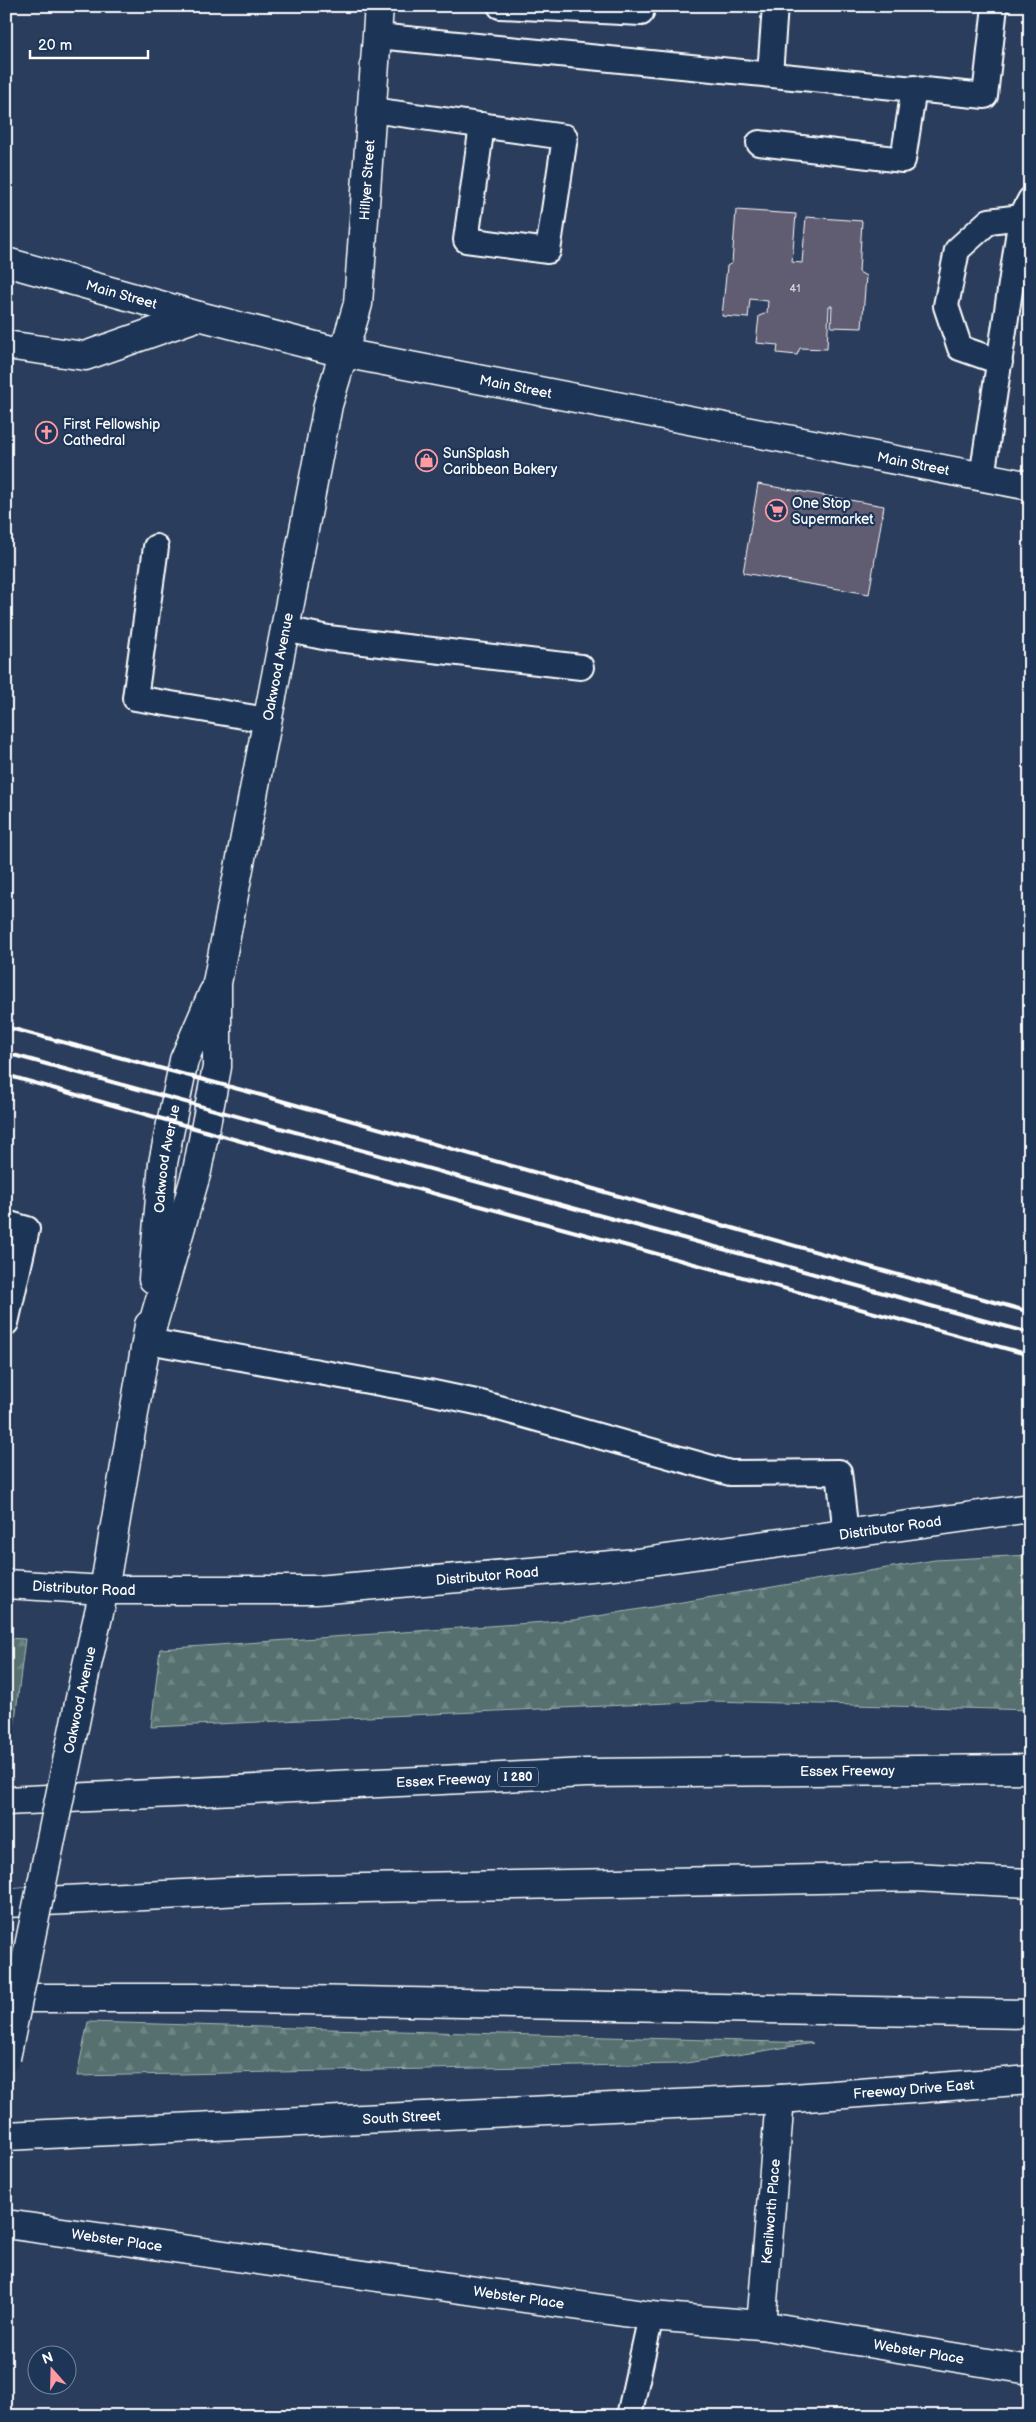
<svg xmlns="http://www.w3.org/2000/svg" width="1036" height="2422" font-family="'Balsamiq Sans',sans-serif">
  <defs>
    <pattern id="forest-firs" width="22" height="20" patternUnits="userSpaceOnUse" patternTransform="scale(1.25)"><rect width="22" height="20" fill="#54706e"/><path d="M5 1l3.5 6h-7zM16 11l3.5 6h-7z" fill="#6e8584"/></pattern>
  </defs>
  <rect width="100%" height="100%" fill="#2b3d5c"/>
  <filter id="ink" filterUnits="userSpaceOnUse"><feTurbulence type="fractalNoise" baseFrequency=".02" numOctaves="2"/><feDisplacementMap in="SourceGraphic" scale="10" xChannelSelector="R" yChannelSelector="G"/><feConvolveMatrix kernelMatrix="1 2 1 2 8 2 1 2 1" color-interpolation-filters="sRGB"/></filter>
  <g filter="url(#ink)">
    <path fill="url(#forest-firs)" stroke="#aab8b6" d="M 1030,1555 L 1030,1710 L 712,1701 L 151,1727 L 160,1649 L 574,1620 L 935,1560 Z
      M 6,1638 L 25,1639 L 14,1728 L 6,1729 Z
      M 88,2022 L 813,2043 L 680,2064 L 77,2076 Z"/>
    <path fill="#615c71" stroke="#fff" d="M 736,210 L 796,214 L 792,262 L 802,263 L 806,217 L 862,221 L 859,272 L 866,276 L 862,328 L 831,327 L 832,306 L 829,306 L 827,349 L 800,348 L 797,355 L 777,353 L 778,345 L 756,343 L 759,316 L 767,313 L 768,301 L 750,299 L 748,318 L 722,316 L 727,266 L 732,263 Z
      M 758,484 L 884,506 L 869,594 L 743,573 Z"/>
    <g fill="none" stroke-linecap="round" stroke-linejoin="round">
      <defs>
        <path id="lane" d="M 500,6 L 641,13
          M 377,36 L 985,96 L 995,6
          M 770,74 L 775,6
          M 372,110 L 565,137 L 548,251 L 466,240 L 482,125
          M 759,143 L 903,160 L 914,88
          M 1000,362 L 960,348 L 946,306 L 957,250 L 989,221 L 1021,217
          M 982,477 L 1021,217 L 1030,200
          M 156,547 L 135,698 L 267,720
          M 285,629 L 328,638 L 581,667
          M 6,1223 L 27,1229 L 6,1323
          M 148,1341 L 429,1392 L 481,1403 L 730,1473 L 839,1472 L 846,1534
          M 629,2416 L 651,2316"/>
        <g id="street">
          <path d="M 6,345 L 85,356 L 199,316"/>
          <path id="s1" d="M 153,1279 L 163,1163 L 184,1060 L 213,993"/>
          <path id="s2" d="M 148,1341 L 197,1171 L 217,1067 L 217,983 L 328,405 L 358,304 L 379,6"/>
          <path d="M 85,1674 L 104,1590 L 149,1325"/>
          <path id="s3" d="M 6,2224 L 651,2316 L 761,2325 L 1030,2370"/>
          <path id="s4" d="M 761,2325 L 780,2099"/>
        </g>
        <g id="secondary">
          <path id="s5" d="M 6,1584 L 104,1590 L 316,1590 L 637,1563 L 1030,1508"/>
          <path id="s6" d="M 6,2136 L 780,2099 L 1030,2080"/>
        </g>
        <g id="primary">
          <path id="s7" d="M 6,262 L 199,316 L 343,353 L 1030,486"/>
        </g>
        <g id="highway">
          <path id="s8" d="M 6,1801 L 586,1773 L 1030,1769"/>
          <path d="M 6,1903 L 264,1890 L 914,1877 L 1030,1883"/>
          <path d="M 6,1998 L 201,1998 L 1030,2014"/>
        </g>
      </defs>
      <use href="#lane" stroke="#fff" stroke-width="28"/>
      <use href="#street" stroke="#fff" stroke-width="31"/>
      <use href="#secondary" stroke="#fff" stroke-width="31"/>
      <use href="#primary" stroke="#fff" stroke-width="31"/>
      <use href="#highway" stroke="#fff" stroke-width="31"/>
      <use href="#lane" stroke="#1d3557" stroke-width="24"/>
      <use href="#street" stroke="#1d3557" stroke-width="28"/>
      <use href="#secondary" stroke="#1d3557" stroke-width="28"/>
      <use href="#primary" stroke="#1d3557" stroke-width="28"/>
      <use href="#highway" stroke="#1d3557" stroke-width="28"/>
      <path stroke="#fff" stroke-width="4" d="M 6,1027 L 257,1094 L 1030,1312
        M 6,1053 L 1030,1333
        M 6,1075 L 244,1142 L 1030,1355"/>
      <defs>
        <path id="street-bridge" d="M 6,2058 L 85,1674"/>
      </defs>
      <use href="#street-bridge" stroke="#fff" stroke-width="31" stroke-linecap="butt"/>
      <use href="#street-bridge" stroke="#1d3557" stroke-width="28"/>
    </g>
  </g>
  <defs>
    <symbol id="church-ring" viewBox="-11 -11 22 22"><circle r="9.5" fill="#1d3557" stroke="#ff9aa2" stroke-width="1.5"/><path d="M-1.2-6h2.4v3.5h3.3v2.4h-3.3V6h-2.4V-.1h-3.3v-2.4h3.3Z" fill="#ff9aa2"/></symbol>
    <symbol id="shop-ring" viewBox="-11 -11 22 22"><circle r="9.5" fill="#1d3557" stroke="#ff9aa2" stroke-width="1.5"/><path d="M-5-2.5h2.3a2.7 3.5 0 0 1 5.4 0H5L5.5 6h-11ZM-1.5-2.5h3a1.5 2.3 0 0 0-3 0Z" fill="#ff9aa2"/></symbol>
    <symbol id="supermarket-ring" viewBox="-11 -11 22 22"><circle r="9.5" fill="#1d3557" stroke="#ff9aa2" stroke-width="1.5"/><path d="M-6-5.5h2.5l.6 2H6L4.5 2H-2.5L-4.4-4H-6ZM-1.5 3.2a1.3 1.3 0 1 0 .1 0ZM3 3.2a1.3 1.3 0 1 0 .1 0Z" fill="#ff9aa2"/></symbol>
  </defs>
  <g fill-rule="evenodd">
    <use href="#church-ring" x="34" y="420" width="25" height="25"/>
    <use href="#shop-ring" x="414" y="448" width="25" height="25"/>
    <use href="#supermarket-ring" x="764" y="498" width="25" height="25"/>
  </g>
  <g text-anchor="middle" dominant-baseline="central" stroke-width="4.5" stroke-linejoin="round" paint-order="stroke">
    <g font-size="11" fill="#d8d6dc">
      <text x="795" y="288">41</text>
    </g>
    <rect fill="#1d3557" stroke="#bbc2cd" stroke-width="1" x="498" y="1767.5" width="40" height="19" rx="4"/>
    <g font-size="12" font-weight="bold" fill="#fff">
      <text x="518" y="1777">I 280</text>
    </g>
    <g font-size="14" fill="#fff" stroke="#1d3557">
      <text stroke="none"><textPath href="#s2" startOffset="1185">Hillyer Street</textPath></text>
      <text stroke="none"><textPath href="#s7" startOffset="120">Main Street</textPath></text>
      <text stroke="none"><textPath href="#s7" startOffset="525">Main Street</textPath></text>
      <text stroke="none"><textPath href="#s7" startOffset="930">Main Street</textPath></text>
      <text stroke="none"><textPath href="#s2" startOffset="689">Oakwood Avenue</textPath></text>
      <text stroke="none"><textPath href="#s1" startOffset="121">Oakwood Avenue</textPath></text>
      <text stroke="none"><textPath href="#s5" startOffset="888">Distributor Road</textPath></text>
      <text stroke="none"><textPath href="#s5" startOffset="482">Distributor Road</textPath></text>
      <text stroke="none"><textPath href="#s5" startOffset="78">Distributor Road</textPath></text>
      <text transform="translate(80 1700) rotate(-78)">Oakwood Avenue</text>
      <text stroke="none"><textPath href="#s8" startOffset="842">Essex Freeway</textPath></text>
      <text stroke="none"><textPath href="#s8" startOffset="438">Essex Freeway</textPath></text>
      <text stroke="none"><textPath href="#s6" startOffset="909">Freeway Drive East</textPath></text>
      <text stroke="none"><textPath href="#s6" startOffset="396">South Street</textPath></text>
      <text stroke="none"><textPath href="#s4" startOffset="114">Kenilworth Place</textPath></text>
      <text stroke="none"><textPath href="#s3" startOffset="112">Webster Place</textPath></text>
      <text stroke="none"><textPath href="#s3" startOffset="518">Webster Place</textPath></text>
      <text stroke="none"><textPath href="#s3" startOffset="922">Webster Place</textPath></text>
    </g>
    <g font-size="14" fill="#fff" stroke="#1d3557" text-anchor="start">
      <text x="63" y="424">First Fellowship<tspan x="63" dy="16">Cathedral</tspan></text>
      <text x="443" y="453">SunSplash<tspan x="443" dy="16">Caribbean Bakery</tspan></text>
      <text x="792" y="503">One Stop<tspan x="792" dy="16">Supermarket</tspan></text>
    </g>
  </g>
  <rect width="1036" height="2422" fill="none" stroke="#1d3557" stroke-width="25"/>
  <rect x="12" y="12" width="1011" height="2397" fill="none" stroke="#fff" stroke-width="2" filter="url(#ink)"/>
  <g transform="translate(52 2370) rotate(340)"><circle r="24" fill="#1d3557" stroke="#77869a"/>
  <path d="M0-4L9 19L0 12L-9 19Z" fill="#ff9aa2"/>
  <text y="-8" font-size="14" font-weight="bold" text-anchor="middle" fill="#ffffff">N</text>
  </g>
  <path d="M30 50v8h118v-8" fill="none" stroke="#ffffff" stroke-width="2.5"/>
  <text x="38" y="50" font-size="15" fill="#ffffff" stroke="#1d3557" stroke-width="4" paint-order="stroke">20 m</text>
</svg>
